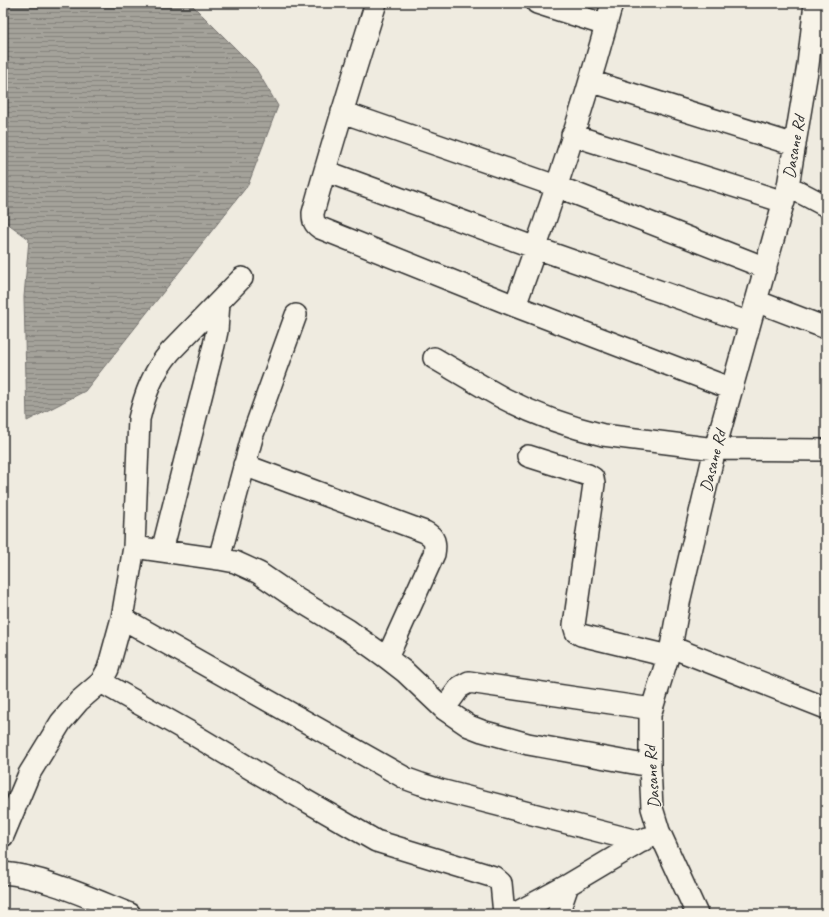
<svg xmlns="http://www.w3.org/2000/svg" width="829" height="917" font-family="Caveat,sans-serif">
  <defs>
    <pattern id="water-rules" width="6" height="5" patternUnits="userSpaceOnUse"><rect width="6" height="5" fill="#a4a29a"/><path d="M0 2.5h6" fill="none" stroke="#86847e"/></pattern>
  </defs>
  <rect width="100%" height="100%" fill="#efebe0"/>
  <filter id="ink" filterUnits="userSpaceOnUse"><feTurbulence type="fractalNoise" baseFrequency=".025" numOctaves="2"/><feDisplacementMap in="SourceGraphic" scale="8" xChannelSelector="R" yChannelSelector="G"/><feConvolveMatrix kernelMatrix="1 2 1 2 8 2 1 2 1" color-interpolation-filters="sRGB"/></filter>
  <g filter="url(#ink)">
    <path fill="url(#water-rules)" stroke="#74726e" d="M 3,3 L 190,3 L 256,69 L 278,106 L 248,185 L 85,391 L 27,421 L 24,297 L 29,239 L 3,220 Z"/>
    <g fill="none" stroke-linecap="round" stroke-linejoin="round">
      <defs>
        <path id="minor" d="M 376,3 C 354,73 332,143 313,213 C 313,221 314,224 320,228 L 515,306 L 732,389
          M 537,3 L 606,25
          M 590,81 L 795,145
          M 342,112 L 556,186 L 766,268
          M 572,135 L 784,202
          M 325,171 L 536,248 L 750,323
          M 788,186 L 826,206
          M 756,301 L 826,328
          M 515,306 C 551,206 585,105 612,3
          M 434,358 C 458,372 481,386 505,399 C 536,415 570,427 603,435 L 715,449 L 826,450
          M 528,456 L 588,475 L 593,478 L 594,484 L 574,625 L 576,632 L 581,635 L 668,656
          M 244,465 L 425,532 C 435,537 436,543 434,554 L 387,658
          M 134,547 L 219,559 L 235,562 L 259,573 L 297,599 L 348,630 L 387,658 L 405,672 L 444,709 L 469,726 L 482,731 L 528,744 L 650,766
          M 162,551 L 214,345 L 217,331 L 219,302
          M 219,559 L 253,434 L 296,315
          M 122,618 L 407,779 L 421,784 L 440,790 L 641,842
          M 671,647 L 826,708
          M 101,682 L 191,733 L 256,772 L 376,841 L 494,877 L 501,883 L 504,914
          M 444,709 L 460,687 L 469,682 L 652,709
          M 3,836 L 29,774 L 61,722 L 79,701 L 101,682 L 108,669 L 122,618 L 134,547 L 139,419 C 145,394 153,372 170,352 L 242,278
          M 3,873 C 43,876 92,899 130,914
          M 514,914 L 568,885 L 647,838
          M 558,914 L 568,885
          M 697,914 L 659,831 L 652,808 L 650,766 L 650,715 L 671,647 L 680,598 L 715,449 L 788,186 L 808,65 L 815,3"/>
      </defs>
      <use href="#minor" stroke="#2b2b2b" stroke-width="24"/>
      <use href="#minor" stroke="#f7f3e8" stroke-width="21"/>
    </g>
  </g>
  <g text-anchor="middle" dominant-baseline="central" stroke-width="3" stroke-linejoin="round" paint-order="stroke">
    <g font-size="17" fill="#2b2b2b" stroke="#f7f3e8">
      <text transform="translate(794 147) rotate(-80)">Dasane Rd</text>
      <text transform="translate(713 461) rotate(-76)">Dasane Rd</text>
      <text transform="translate(652 777) rotate(-94)">Dasane Rd</text>
    </g>
  </g>
  <rect width="829" height="917" fill="none" stroke="#f7f3e8" stroke-width="16"/>
  <rect x="8" y="8" width="813" height="901" fill="none" stroke="#2b2b2b" stroke-width="1.5" filter="url(#ink)"/>
</svg>
